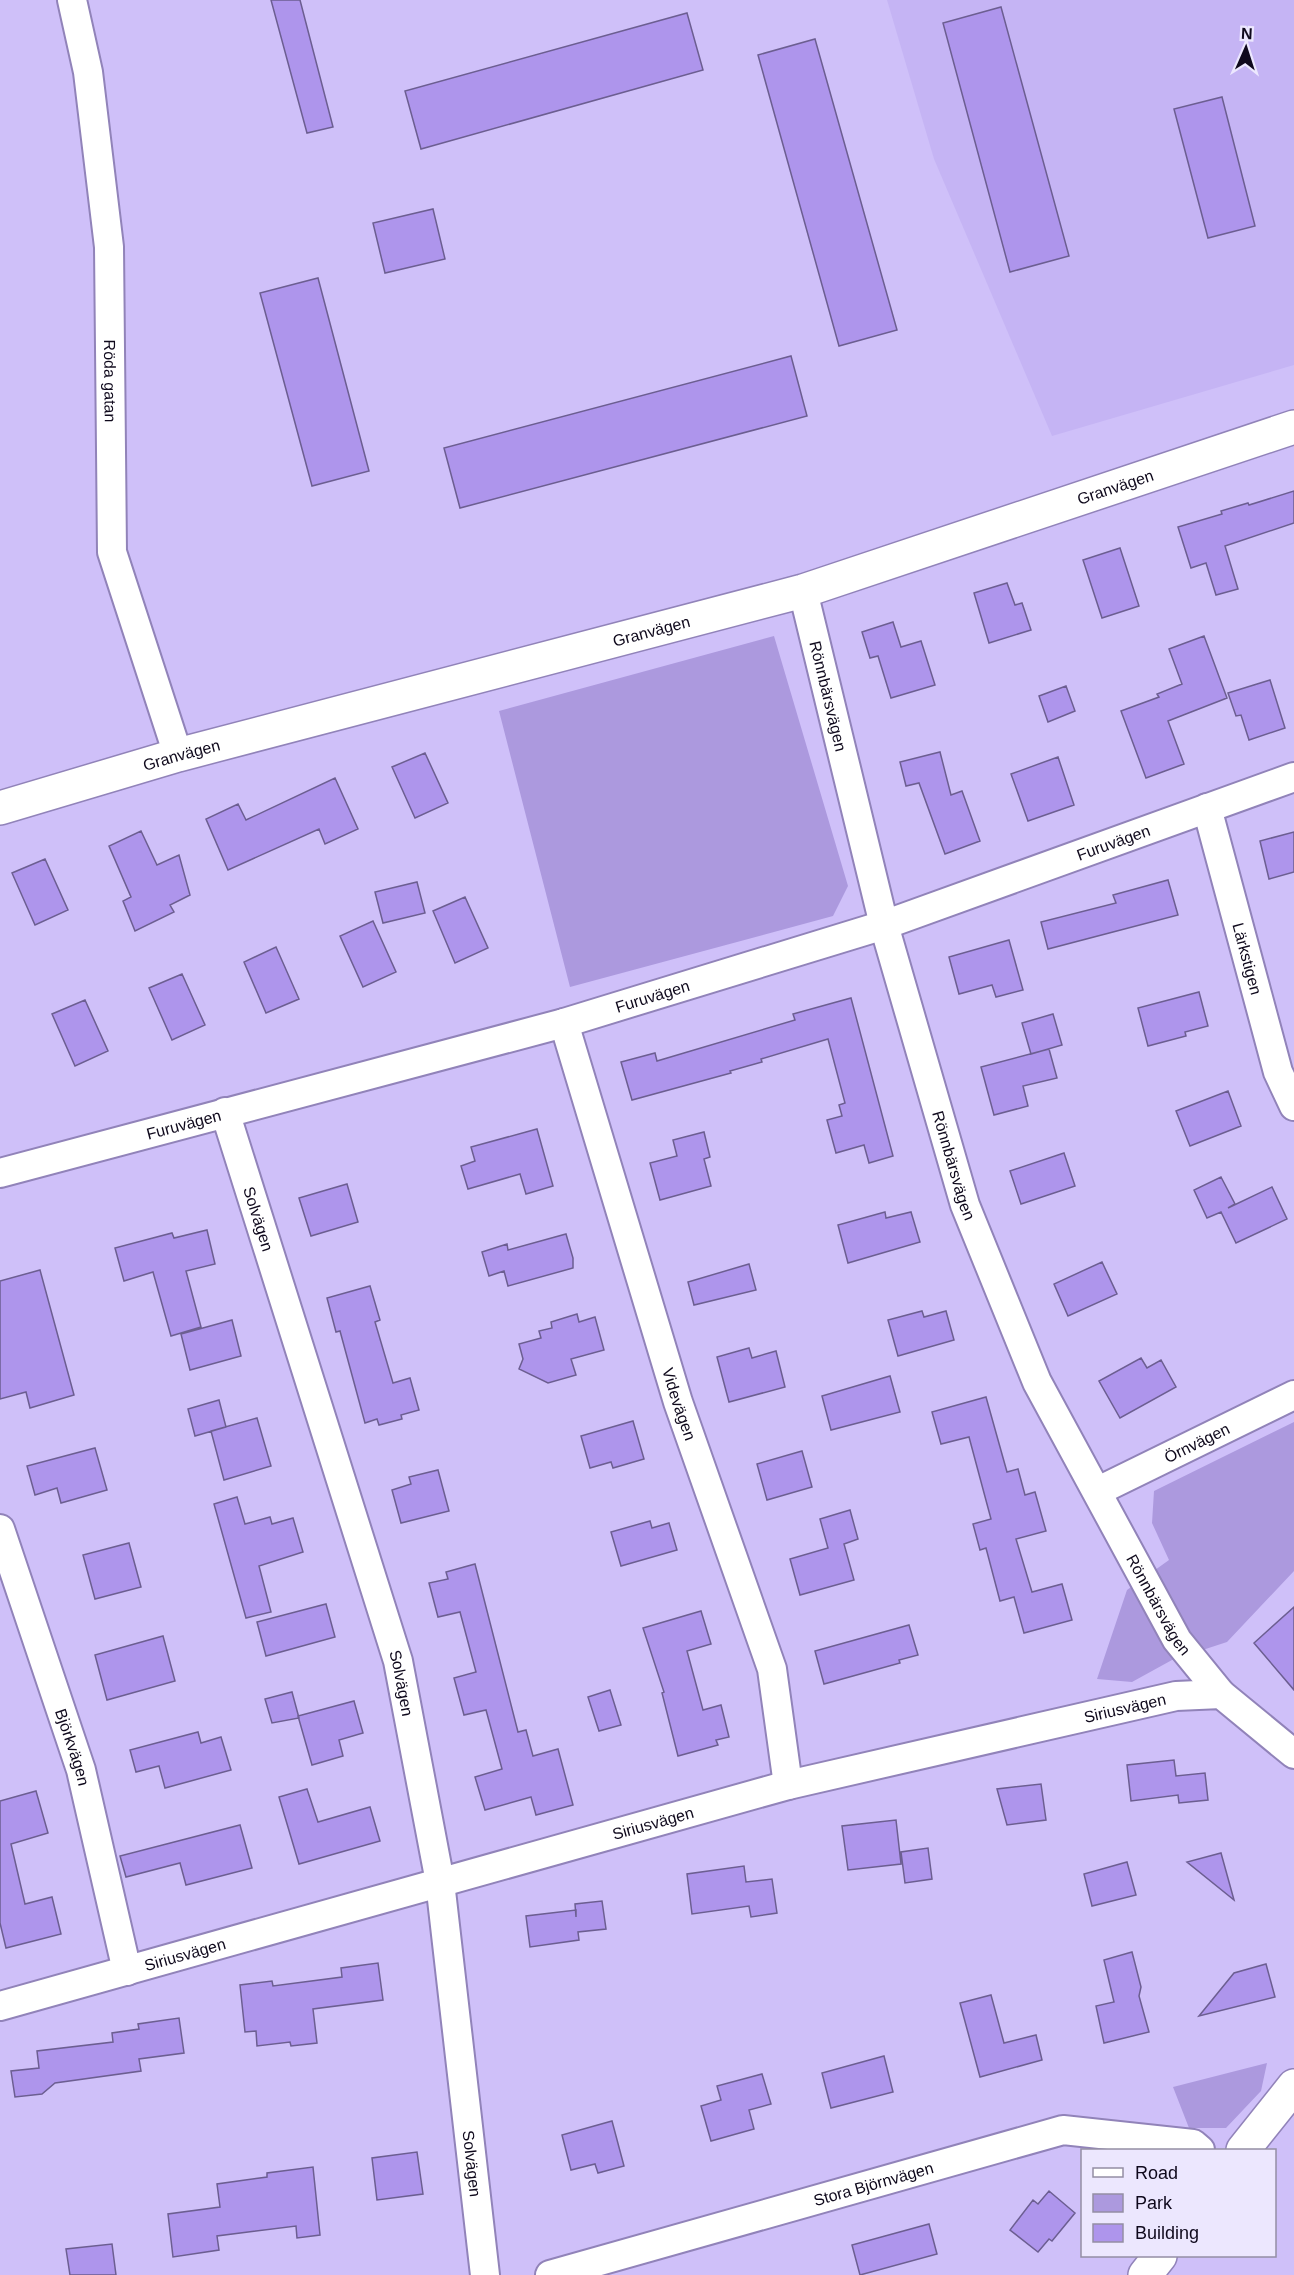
<svg xmlns="http://www.w3.org/2000/svg" width="1294" height="2275" font-family="Helvetica,sans-serif">
  <rect width="100%" height="100%" fill="#cfc0f9"/>
  <path fill="#c5b4f4" d="M 887,0 L 1294,0 L 1294,365 L 1052,436 L 934,159 Z"/>
  <path fill="#ac99de" d="M 774,636 L 848,886 L 833,916 L 570,987 L 499,711 Z
    M 1294,1422 L 1294,1571 L 1227,1642 L 1172,1660 L 1132,1682 L 1097,1679 L 1127,1590 L 1169,1560 L 1152,1523 L 1154,1491 Z
    M 1267,2063 L 1261,2091 L 1226,2128 L 1189,2128 L 1173,2087 Z"/>
  <path fill="#ae95ec" stroke="#6c5e91" stroke-width="1.5" d="M 271,0 L 300,0 L 333,127 L 307,133 Z
    M 1001,7 L 1069,256 L 1010,272 L 943,23 Z
    M 687,13 L 703,70 L 421,149 L 405,91 Z
    M 815,39 L 897,330 L 839,346 L 758,55 Z
    M 1222,97 L 1255,226 L 1208,238 L 1174,109 Z
    M 433,209 L 445,259 L 385,273 L 373,223 Z
    M 318,278 L 369,471 L 312,486 L 260,293 Z
    M 791,356 L 807,416 L 460,508 L 444,448 Z
    M 1294,491 L 1294,523 L 1225,546 L 1238,589 L 1216,595 L 1206,563 L 1191,568 L 1178,527 L 1222,514 L 1221,511 L 1248,503 L 1249,505 Z
    M 1120,548 L 1139,606 L 1102,618 L 1083,560 Z
    M 1007,583 L 1015,605 L 1022,603 L 1031,630 L 989,643 L 974,593 Z
    M 893,622 L 901,647 L 921,641 L 935,685 L 891,698 L 878,656 L 870,658 L 862,632 Z
    M 1204,636 L 1227,698 L 1168,721 L 1184,764 L 1146,778 L 1121,711 L 1159,697 L 1157,694 L 1182,684 L 1169,649 Z
    M 1270,680 L 1285,728 L 1249,740 L 1241,715 L 1236,716 L 1228,693 Z
    M 1066,686 L 1075,711 L 1048,722 L 1039,696 Z
    M 940,752 L 951,795 L 962,791 L 980,841 L 945,854 L 919,783 L 906,786 L 900,762 Z
    M 425,753 L 448,803 L 415,818 L 392,767 Z
    M 1058,757 L 1074,805 L 1028,821 L 1011,774 Z
    M 335,778 L 358,829 L 325,844 L 319,829 L 228,870 L 206,819 L 238,804 L 246,820 Z
    M 141,831 L 157,865 L 179,855 L 190,895 L 170,905 L 174,912 L 135,931 L 123,901 L 131,897 L 109,846 Z
    M 1294,832 L 1294,872 L 1269,879 L 1260,841 Z
    M 45,859 L 68,910 L 35,925 L 12,873 Z
    M 1168,880 L 1178,915 L 1048,949 L 1041,922 L 1116,903 L 1113,895 Z
    M 417,882 L 425,913 L 383,923 L 375,892 Z
    M 465,897 L 488,948 L 455,963 L 433,911 Z
    M 373,921 L 396,972 L 363,987 L 340,936 Z
    M 1009,940 L 1023,990 L 996,997 L 992,985 L 959,994 L 949,957 Z
    M 276,947 L 299,999 L 266,1013 L 244,962 Z
    M 182,974 L 205,1025 L 172,1040 L 149,988 Z
    M 1199,992 L 1208,1026 L 1185,1032 L 1186,1036 L 1148,1046 L 1138,1008 Z
    M 851,998 L 893,1156 L 869,1163 L 864,1145 L 836,1153 L 827,1120 L 842,1116 L 839,1105 L 845,1103 L 828,1039 L 761,1059 L 762,1062 L 730,1071 L 731,1073 L 632,1100 L 621,1062 L 655,1053 L 657,1061 L 795,1020 L 793,1014 Z
    M 85,1000 L 108,1051 L 75,1066 L 52,1014 Z
    M 1053,1014 L 1062,1045 L 1031,1054 L 1022,1023 Z
    M 1049,1049 L 1057,1078 L 1023,1086 L 1028,1106 L 994,1115 L 981,1067 Z
    M 1228,1091 L 1241,1126 L 1190,1146 L 1176,1111 Z
    M 537,1129 L 553,1186 L 526,1194 L 520,1174 L 468,1189 L 461,1166 L 475,1161 L 471,1147 Z
    M 704,1132 L 710,1157 L 704,1159 L 711,1186 L 660,1200 L 650,1163 L 677,1156 L 673,1140 Z
    M 1064,1153 L 1075,1186 L 1021,1204 L 1010,1171 Z
    M 1221,1177 L 1235,1204 L 1228,1208 L 1272,1187 L 1287,1219 L 1236,1243 L 1221,1212 L 1207,1218 L 1194,1190 Z
    M 347,1184 L 358,1222 L 311,1236 L 299,1198 Z
    M 885,1212 L 886,1218 L 911,1212 L 920,1242 L 848,1263 L 838,1225 Z
    M 207,1230 L 215,1264 L 186,1271 L 201,1327 L 171,1336 L 153,1272 L 124,1281 L 115,1248 L 172,1233 L 174,1238 Z
    M 566,1234 L 573,1258 L 573,1268 L 508,1286 L 504,1271 L 489,1276 L 482,1252 L 507,1244 L 508,1250 Z
    M 1102,1262 L 1117,1294 L 1068,1316 L 1054,1284 Z
    M 749,1264 L 756,1290 L 694,1305 L 688,1282 Z
    M 40,1270 L 74,1395 L 30,1408 L 26,1392 L 0,1399 L 0,1281 Z
    M 370,1286 L 380,1320 L 375,1322 L 393,1383 L 410,1378 L 419,1410 L 401,1415 L 402,1419 L 379,1425 L 377,1419 L 365,1423 L 340,1331 L 336,1332 L 327,1298 Z
    M 922,1311 L 924,1317 L 946,1311 L 954,1340 L 898,1356 L 888,1320 Z
    M 577,1314 L 579,1322 L 595,1317 L 604,1350 L 571,1359 L 576,1375 L 548,1383 L 519,1369 L 523,1359 L 519,1344 L 541,1338 L 539,1331 L 552,1328 L 551,1322 Z
    M 232,1320 L 241,1356 L 190,1370 L 181,1334 Z
    M 749,1348 L 752,1358 L 776,1351 L 785,1387 L 729,1402 L 717,1357 Z
    M 1141,1358 L 1147,1368 L 1161,1360 L 1176,1387 L 1120,1418 L 1099,1381 Z
    M 890,1376 L 900,1412 L 831,1430 L 822,1396 Z
    M 986,1397 L 1007,1472 L 1018,1469 L 1025,1495 L 1035,1492 L 1046,1531 L 1016,1539 L 1032,1592 L 1062,1584 L 1072,1620 L 1024,1633 L 1014,1597 L 1000,1601 L 986,1548 L 980,1550 L 973,1524 L 991,1519 L 969,1437 L 941,1444 L 932,1412 Z
    M 219,1400 L 226,1427 L 195,1436 L 188,1409 Z
    M 257,1418 L 271,1466 L 224,1480 L 211,1431 Z
    M 633,1421 L 644,1459 L 613,1468 L 611,1462 L 590,1468 L 581,1436 Z
    M 95,1448 L 107,1490 L 61,1503 L 57,1488 L 35,1495 L 27,1466 Z
    M 802,1451 L 812,1487 L 767,1500 L 757,1464 Z
    M 438,1470 L 449,1511 L 401,1523 L 392,1490 L 411,1484 L 409,1477 Z
    M 237,1497 L 245,1524 L 270,1517 L 272,1524 L 293,1518 L 303,1552 L 259,1566 L 271,1612 L 246,1618 L 214,1504 Z
    M 850,1510 L 858,1539 L 844,1544 L 854,1580 L 800,1595 L 790,1559 L 828,1548 L 820,1519 Z
    M 650,1521 L 652,1528 L 669,1523 L 677,1550 L 621,1566 L 611,1532 Z
    M 129,1543 L 141,1587 L 95,1599 L 83,1555 Z
    M 475,1564 L 518,1732 L 526,1730 L 533,1756 L 558,1749 L 573,1805 L 536,1815 L 531,1797 L 485,1810 L 475,1777 L 502,1769 L 486,1710 L 464,1715 L 454,1678 L 476,1672 L 460,1612 L 438,1617 L 429,1583 L 448,1579 L 446,1572 Z
    M 326,1604 L 335,1637 L 266,1656 L 257,1622 Z
    M 1294,1607 L 1294,1690 L 1254,1643 Z
    M 701,1611 L 711,1644 L 687,1651 L 703,1710 L 721,1705 L 729,1737 L 716,1740 L 718,1745 L 678,1756 L 662,1693 L 664,1692 L 643,1628 Z
    M 909,1625 L 918,1655 L 899,1660 L 900,1663 L 824,1684 L 815,1651 Z
    M 163,1636 L 175,1681 L 107,1700 L 95,1655 Z
    M 610,1690 L 621,1725 L 599,1731 L 588,1697 Z
    M 292,1692 L 299,1718 L 272,1723 L 265,1699 Z
    M 354,1701 L 363,1733 L 339,1740 L 343,1756 L 312,1765 L 298,1716 Z
    M 198,1732 L 201,1743 L 221,1737 L 231,1770 L 165,1788 L 159,1766 L 136,1772 L 130,1750 Z
    M 1174,1760 L 1176,1776 L 1205,1773 L 1208,1800 L 1179,1803 L 1178,1795 L 1131,1801 L 1127,1765 Z
    M 1041,1784 L 1046,1820 L 1007,1825 L 997,1789 Z
    M 307,1789 L 318,1822 L 370,1807 L 380,1841 L 299,1864 L 279,1797 Z
    M 36,1791 L 48,1833 L 11,1844 L 25,1904 L 52,1897 L 61,1934 L 6,1948 L 0,1923 L 0,1801 Z
    M 896,1820 L 901,1864 L 848,1870 L 842,1826 Z
    M 240,1825 L 252,1868 L 186,1885 L 180,1863 L 126,1877 L 120,1856 Z
    M 928,1848 L 932,1879 L 905,1883 L 901,1852 Z
    M 1221,1853 L 1234,1900 L 1187,1862 Z
    M 1127,1862 L 1136,1895 L 1092,1906 L 1084,1874 Z
    M 744,1866 L 746,1882 L 772,1879 L 777,1913 L 751,1917 L 749,1906 L 692,1914 L 687,1874 Z
    M 602,1901 L 606,1929 L 578,1932 L 579,1940 L 530,1947 L 526,1916 L 576,1910 L 576,1917 L 575,1904 Z
    M 1132,1952 L 1141,1987 L 1139,1996 L 1149,2032 L 1104,2043 L 1096,2006 L 1114,2002 L 1104,1960 Z
    M 378,1963 L 383,2000 L 313,2009 L 317,2043 L 291,2046 L 290,2042 L 257,2046 L 256,2031 L 245,2032 L 240,1985 L 272,1981 L 273,1986 L 342,1977 L 341,1968 Z
    M 1266,1964 L 1275,1997 L 1199,2016 L 1234,1973 Z
    M 991,1995 L 1004,2043 L 1036,2035 L 1042,2060 L 980,2077 L 960,2003 Z
    M 179,2018 L 184,2053 L 139,2059 L 141,2071 L 55,2083 L 42,2094 L 15,2097 L 11,2071 L 39,2068 L 37,2051 L 113,2042 L 112,2033 L 139,2029 L 138,2024 Z
    M 884,2056 L 893,2092 L 831,2108 L 822,2073 Z
    M 762,2074 L 771,2104 L 749,2110 L 754,2129 L 711,2141 L 701,2106 L 721,2100 L 717,2086 Z
    M 612,2121 L 624,2166 L 598,2173 L 595,2164 L 571,2170 L 562,2135 Z
    M 417,2152 L 423,2194 L 377,2200 L 372,2158 Z
    M 313,2167 L 320,2235 L 297,2238 L 296,2226 L 217,2236 L 219,2250 L 173,2257 L 168,2214 L 220,2207 L 217,2184 L 267,2177 L 267,2173 Z
    M 1049,2191 L 1075,2213 L 1052,2241 L 1049,2239 L 1038,2252 L 1010,2230 L 1033,2200 L 1038,2204 Z
    M 929,2224 L 937,2254 L 860,2275 L 852,2245 Z
    M 112,2244 L 116,2275 L 70,2275 L 66,2249 Z"/>
  <g fill="none" stroke-linecap="round" stroke-linejoin="round">
    <defs>
      <g id="minor">
        <path id="s1" d="M 72,0 L 88,72 L 109,247 L 112,552 L 178,755"/>
        <path id="s2" d="M 803,591 L 884,925 L 965,1205 L 1037,1382 L 1177,1640 L 1221,1694"/>
        <path id="s3" d="M 1207,808 L 1278,1072 L 1294,1106"/>
        <path id="s4" d="M 564,1023 L 678,1402 L 772,1669 L 788,1785"/>
        <path id="s5" d="M 225,1112 L 398,1661 L 440,1882 L 485,2275"/>
        <path id="s6" d="M 0,1173 L 564,1023 L 884,925 L 1294,777"/>
        <path id="s7" d="M 1098,1491 L 1294,1395"/>
        <path id="s8" d="M 0,1529 L 81,1770 L 127,1971"/>
        <path id="s9" d="M 0,2006 L 788,1785 L 1176,1696 L 1221,1694 L 1294,1754"/>
        <path id="s10" d="M 550,2275 L 1063,2130 L 1193,2144 L 1200,2150"/>
      </g>
      <g id="tertiary">
        <path id="s11" d="M 0,808 L 178,755 L 803,591 L 1294,427"/>
      </g>
      <path id="secondary" d="M 1243,2150 L 1294,2086
        M 1145,2275 L 1160,2256"/>
    </defs>
    <use href="#minor" stroke="#9183b9" stroke-width="32"/>
    <use href="#tertiary" stroke="#9183b9" stroke-width="36"/>
    <use href="#secondary" stroke="#9183b9" stroke-width="36"/>
    <use href="#minor" stroke="#fff" stroke-width="28"/>
    <use href="#tertiary" stroke="#fff" stroke-width="33"/>
    <use href="#secondary" stroke="#fff" stroke-width="33"/>
  </g>
  <g text-anchor="middle" dominant-baseline="central" stroke-width="6" stroke-linejoin="round" paint-order="stroke">
    <g font-size="16" fill="#0f091c" stroke="#ece7fe">
      <text stroke="none"><textPath href="#s1" startOffset="384">Röda gatan</textPath></text>
      <text stroke="none"><textPath href="#s11" startOffset="1161">Granvägen</textPath></text>
      <text stroke="none"><textPath href="#s11" startOffset="675">Granvägen</textPath></text>
      <text stroke="none"><textPath href="#s2" startOffset="108">Rönnbärsvägen</textPath></text>
      <text stroke="none"><textPath href="#s11" startOffset="189">Granvägen</textPath></text>
      <text stroke="none"><textPath href="#s6" startOffset="1162">Furuvägen</textPath></text>
      <text stroke="none"><textPath href="#s3" startOffset="156">Lärkstigen</textPath></text>
      <text stroke="none"><textPath href="#s6" startOffset="676">Furuvägen</textPath></text>
      <text stroke="none"><textPath href="#s6" startOffset="190">Furuvägen</textPath></text>
      <text stroke="none"><textPath href="#s2" startOffset="594">Rönnbärsvägen</textPath></text>
      <text stroke="none"><textPath href="#s5" startOffset="112">Solvägen</textPath></text>
      <text stroke="none"><textPath href="#s4" startOffset="398">Videvägen</textPath></text>
      <text stroke="none"><textPath href="#s7" startOffset="110">Örnvägen</textPath></text>
      <text stroke="none"><textPath href="#s2" startOffset="1080">Rönnbärsvägen</textPath></text>
      <text stroke="none"><textPath href="#s5" startOffset="598">Solvägen</textPath></text>
      <text stroke="none"><textPath href="#s9" startOffset="1164">Siriusvägen</textPath></text>
      <text stroke="none"><textPath href="#s8" startOffset="230">Björkvägen</textPath></text>
      <text stroke="none"><textPath href="#s9" startOffset="678">Siriusvägen</textPath></text>
      <text stroke="none"><textPath href="#s9" startOffset="192">Siriusvägen</textPath></text>
      <text stroke="none"><textPath href="#s5" startOffset="1084">Solvägen</textPath></text>
      <text stroke="none"><textPath href="#s10" startOffset="336">Stora Björnvägen</textPath></text>
    </g>
  </g>
  <rect x="1081" y="2149" width="195" height="108" fill="#ece7fe" stroke="#948ea4" stroke-width="1.5"/>
  <rect x="1093" y="2168" width="30" height="9" fill="#ffffff" stroke="#948ea4" stroke-width="1.5"/>
  <text x="1135" y="2179" font-size="18" fill="#0f091c">Road</text>
  <rect x="1093" y="2194" width="30" height="18" fill="#ac99de" stroke="#948ea4" stroke-width="1.5"/>
  <text x="1135" y="2209" font-size="18" fill="#0f091c">Park</text>
  <rect x="1093" y="2224" width="30" height="18" fill="#ae95ec" stroke="#948ea4" stroke-width="1.5"/>
  <text x="1135" y="2239" font-size="18" fill="#0f091c">Building</text>
  <g transform="translate(1246 48) rotate(3)" stroke="#ece7fe" stroke-width="4.5" paint-order="stroke">
  <path d="M0-4.5L10 22L0 15L-10 22Z" fill="#0f091c"/>
  <text y="-9" font-size="16" font-weight="bold" text-anchor="middle" fill="#0f091c">N</text>
  </g>
</svg>
